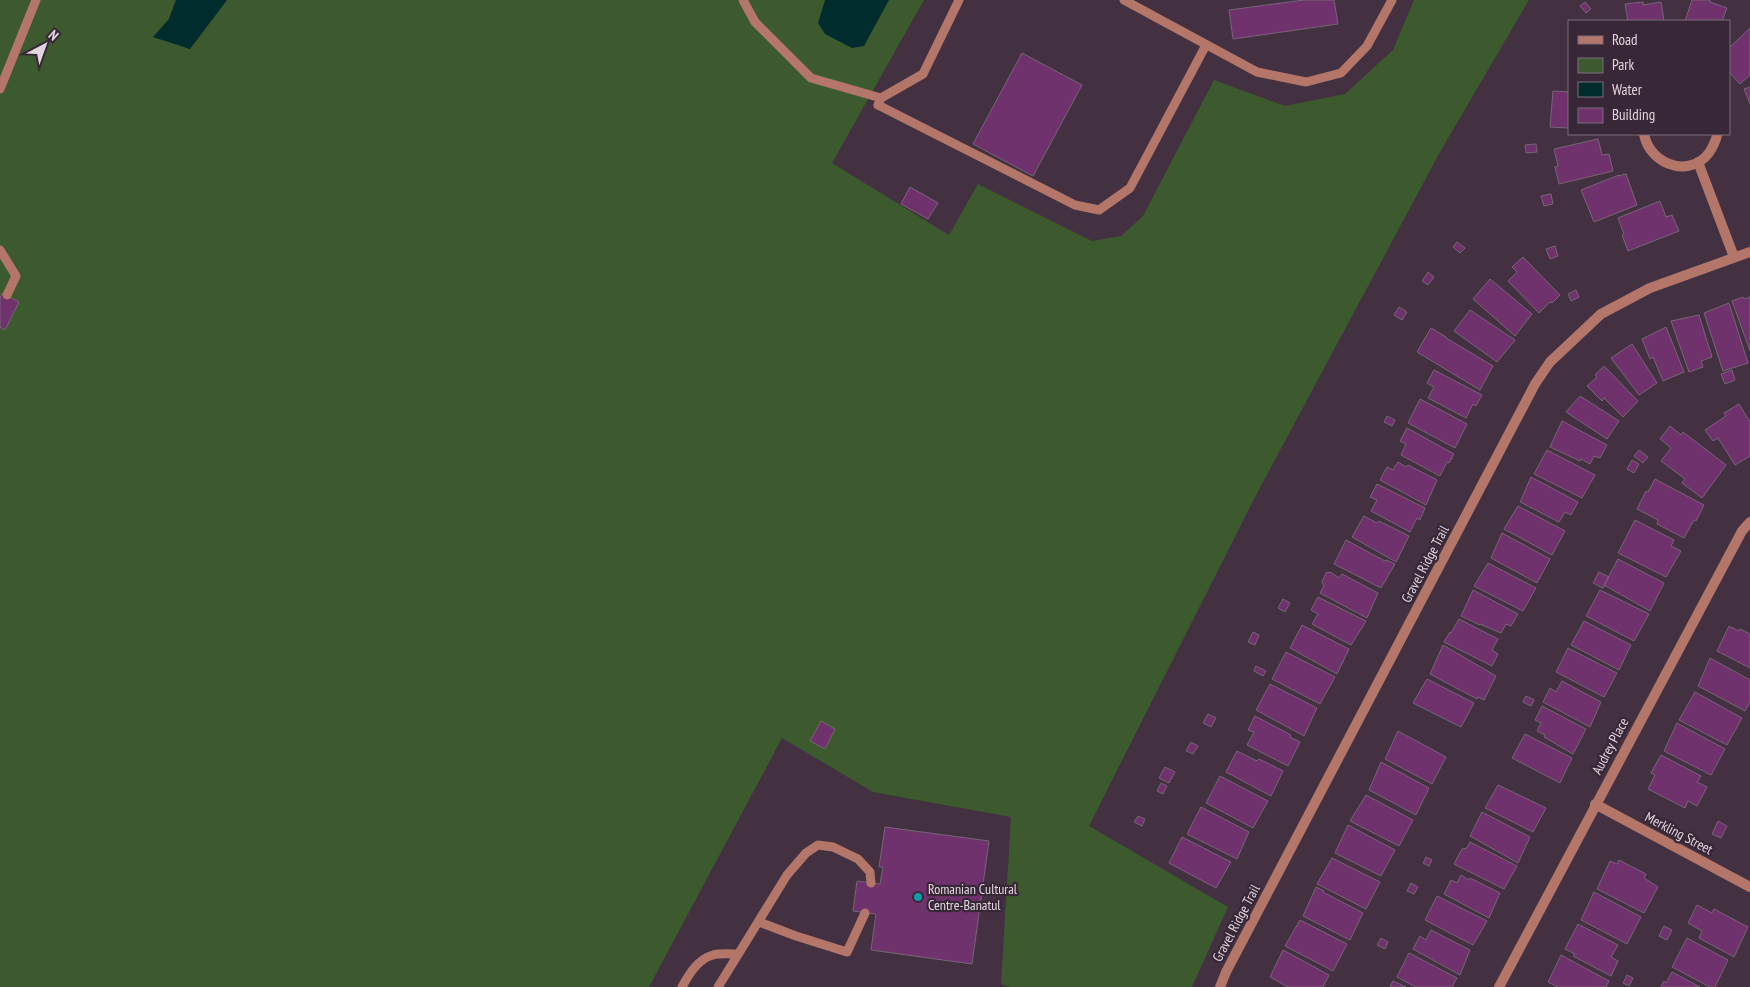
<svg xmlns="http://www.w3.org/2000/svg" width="1750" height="987" font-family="'PT Sans Narrow',sans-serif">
  <rect width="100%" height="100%" fill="#433141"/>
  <path fill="#3c5a2e" d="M 0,0 L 176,0 L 169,19 L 189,49 L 227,0 L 924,0 L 832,163 L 949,235 L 978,184 L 1092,241 L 1121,236 L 1143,216 L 1214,80 L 1285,106 L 1345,94 L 1393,50 L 1414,0 L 1529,0 L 1440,152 L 1255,497 L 1089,826 L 1228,907 L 1192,987 L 1009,987 L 1001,984 L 1011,817 L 873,792 L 782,738 L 649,987 L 0,987 Z"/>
  <path fill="#002c2e" d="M 176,0 L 227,0 L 190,49 L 153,37 L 169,19 Z
    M 825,0 L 889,0 L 864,46 L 852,48 L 825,34 L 818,23 Z"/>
  <path fill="#6f326d" stroke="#786477" d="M 1304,0 L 1334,0 L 1338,24 L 1233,39 L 1229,10 Z
    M 1692,0 L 1710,0 L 1710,2 L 1727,8 L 1722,21 L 1685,21 Z
    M 1585,2 L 1591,9 L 1586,13 L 1580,6 Z
    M 1643,2 L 1643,5 L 1661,2 L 1664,21 L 1628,21 L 1625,4 Z
    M 1750,28 L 1750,75 L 1740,84 L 1729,72 L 1729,48 Z
    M 1022,53 L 1082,85 L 1033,176 L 973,144 Z
    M 1750,87 L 1750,104 L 1744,89 Z
    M 1553,91 L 1569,92 L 1569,128 L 1550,127 Z
    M 1598,139 L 1602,155 L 1609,154 L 1613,171 L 1559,184 L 1555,167 L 1558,166 L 1554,149 Z
    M 1536,144 L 1537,152 L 1526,153 L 1525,145 Z
    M 1626,174 L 1637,205 L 1594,222 L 1581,190 L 1619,175 L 1619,176 Z
    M 910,187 L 938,203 L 928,219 L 901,204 Z
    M 1551,194 L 1553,204 L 1544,206 L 1541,196 Z
    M 1660,201 L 1666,217 L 1672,215 L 1679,231 L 1628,251 L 1622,235 L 1624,234 L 1618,218 Z
    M 1457,242 L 1465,248 L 1460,253 L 1453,247 Z
    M 1555,246 L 1558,256 L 1550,259 L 1546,249 Z
    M 1523,257 L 1560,295 L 1552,303 L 1550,302 L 1539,313 L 1508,281 L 1517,272 L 1512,267 Z
    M 1428,272 L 1434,277 L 1428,285 L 1422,281 Z
    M 1490,279 L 1532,314 L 1515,336 L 1473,299 Z
    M 1576,290 L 1579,297 L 1571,301 L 1568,294 Z
    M 2,293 L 19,302 L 5,330 L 0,327 L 0,298 Z
    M 1743,297 L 1744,299 L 1750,297 L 1750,351 L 1732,301 Z
    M 1729,303 L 1748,363 L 1723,371 L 1704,313 Z
    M 1399,307 L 1407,312 L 1402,320 L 1394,315 Z
    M 1470,310 L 1515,340 L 1497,362 L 1454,331 Z
    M 1699,315 L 1712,357 L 1701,361 L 1703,367 L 1689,372 L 1671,321 Z
    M 1666,327 L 1684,372 L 1663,381 L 1653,357 L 1650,359 L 1642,339 Z
    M 1431,328 L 1446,337 L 1446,338 L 1493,366 L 1480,390 L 1417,352 Z
    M 1632,344 L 1657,383 L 1639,395 L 1611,358 Z
    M 1604,366 L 1638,401 L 1623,417 L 1604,398 L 1602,401 L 1587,386 L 1597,377 L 1595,375 Z
    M 1434,370 L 1482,395 L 1476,406 L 1473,404 L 1466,418 L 1428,398 L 1434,387 L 1427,383 Z
    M 1732,370 L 1735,380 L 1725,384 L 1721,374 Z
    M 1580,396 L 1619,421 L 1607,439 L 1566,412 Z
    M 1420,399 L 1467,424 L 1455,448 L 1408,423 Z
    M 1739,404 L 1750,422 L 1750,456 L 1735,465 L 1718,438 L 1713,441 L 1705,430 L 1726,416 L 1724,413 Z
    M 1387,416 L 1395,420 L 1392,426 L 1384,422 Z
    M 1562,421 L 1607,445 L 1600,458 L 1594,456 L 1590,464 L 1581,459 L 1580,461 L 1550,447 Z
    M 1670,426 L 1681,435 L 1683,432 L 1726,465 L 1702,498 L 1682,483 L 1685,479 L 1661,461 L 1671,448 L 1660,439 Z
    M 1407,428 L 1454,454 L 1449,463 L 1447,462 L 1440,476 L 1401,455 L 1406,444 L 1400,441 Z
    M 1547,450 L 1595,475 L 1582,498 L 1534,474 Z
    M 1639,450 L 1648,457 L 1643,463 L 1634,456 Z
    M 1632,460 L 1639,464 L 1634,473 L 1627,469 Z
    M 1398,462 L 1406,467 L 1408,465 L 1437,480 L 1426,505 L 1380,480 L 1387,467 L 1393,470 Z
    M 1531,477 L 1578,502 L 1571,515 L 1565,512 L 1559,522 L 1520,502 Z
    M 1655,479 L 1704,505 L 1696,521 L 1694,520 L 1684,538 L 1657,524 L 1658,520 L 1637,509 L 1646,491 L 1648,492 Z
    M 1377,484 L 1425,508 L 1420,520 L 1417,518 L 1410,532 L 1371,511 L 1377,500 L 1370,497 Z
    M 1518,506 L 1565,531 L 1552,555 L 1504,529 Z
    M 1364,516 L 1377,523 L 1379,521 L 1409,536 L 1396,562 L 1352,537 Z
    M 1635,520 L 1674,540 L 1671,546 L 1681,551 L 1666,577 L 1618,553 Z
    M 1502,533 L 1550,559 L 1537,583 L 1491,558 Z
    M 1346,540 L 1385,561 L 1386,560 L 1395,564 L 1381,588 L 1334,564 Z
    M 1618,559 L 1664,583 L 1650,611 L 1604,585 Z
    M 1488,563 L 1536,588 L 1523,611 L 1474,586 Z
    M 1330,572 L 1339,578 L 1342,574 L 1378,593 L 1367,618 L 1320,593 L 1324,586 L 1322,582 L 1326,573 Z
    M 1599,572 L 1609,577 L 1603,588 L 1593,583 Z
    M 1473,590 L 1518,614 L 1511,626 L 1506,624 L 1501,633 L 1480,624 L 1480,625 L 1461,616 Z
    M 1600,590 L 1649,614 L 1634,641 L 1586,616 Z
    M 1318,597 L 1366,621 L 1351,645 L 1312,624 L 1318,614 L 1311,610 Z
    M 1283,599 L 1290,603 L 1285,612 L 1278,608 Z
    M 1459,619 L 1498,639 L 1492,650 L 1498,654 L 1492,666 L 1444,642 L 1450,632 L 1451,633 Z
    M 1584,621 L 1631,645 L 1619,670 L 1571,645 Z
    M 1302,625 L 1349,649 L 1337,674 L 1290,648 Z
    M 1729,626 L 1739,631 L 1740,629 L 1750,634 L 1750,668 L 1717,651 Z
    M 1253,632 L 1259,635 L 1255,645 L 1248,642 Z
    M 1443,645 L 1496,676 L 1484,700 L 1478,697 L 1477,699 L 1430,674 Z
    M 1568,648 L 1617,673 L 1604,697 L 1556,672 Z
    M 1286,652 L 1335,677 L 1320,704 L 1272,679 Z
    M 1710,658 L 1750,680 L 1750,702 L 1745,711 L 1698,686 Z
    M 1256,666 L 1266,671 L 1263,676 L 1254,671 Z
    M 1427,679 L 1474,703 L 1461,727 L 1413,703 Z
    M 1562,681 L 1601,702 L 1590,727 L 1543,702 L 1550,688 L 1556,692 Z
    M 1270,684 L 1317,708 L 1304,736 L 1256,710 Z
    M 1695,692 L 1742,718 L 1727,745 L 1679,720 Z
    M 1526,696 L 1534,700 L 1531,706 L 1523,702 Z
    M 1542,706 L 1586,729 L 1573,754 L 1544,737 L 1545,735 L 1537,731 L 1541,723 L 1535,720 Z
    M 1208,714 L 1216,718 L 1211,727 L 1203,723 Z
    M 1255,716 L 1291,735 L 1290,737 L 1300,742 L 1288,766 L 1247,745 L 1254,732 L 1248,730 Z
    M 821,721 L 835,729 L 825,749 L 810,741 Z
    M 1677,723 L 1725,749 L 1711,775 L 1664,751 Z
    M 1398,731 L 1446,757 L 1432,784 L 1385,759 Z
    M 1525,734 L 1572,758 L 1560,783 L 1512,758 Z
    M 1191,742 L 1198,746 L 1193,754 L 1186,751 Z
    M 1237,751 L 1257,761 L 1259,759 L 1283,771 L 1271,796 L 1226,772 Z
    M 1661,755 L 1701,776 L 1697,782 L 1707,787 L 1697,806 L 1688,801 L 1685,808 L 1648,789 L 1655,775 L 1651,773 Z
    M 1381,762 L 1429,788 L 1416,815 L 1369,790 Z
    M 1165,767 L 1175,772 L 1169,783 L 1159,778 Z
    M 1220,776 L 1268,801 L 1253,828 L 1206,803 Z
    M 1161,783 L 1167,786 L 1163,794 L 1157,791 Z
    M 1498,785 L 1546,808 L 1533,832 L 1485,808 Z
    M 1366,795 L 1413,820 L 1399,846 L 1350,821 Z
    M 1201,807 L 1249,832 L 1237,859 L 1187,834 Z
    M 1482,812 L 1530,837 L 1518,863 L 1470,836 Z
    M 1138,816 L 1145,819 L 1142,826 L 1134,822 Z
    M 1718,821 L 1727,826 L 1721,838 L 1712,834 Z
    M 1348,825 L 1395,850 L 1381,876 L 1335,853 Z
    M 885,827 L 989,841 L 972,964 L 871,950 L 876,914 L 853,911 L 857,881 L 880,884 L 883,867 L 879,867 Z
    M 1182,837 L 1231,862 L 1216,888 L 1169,863 Z
    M 1470,842 L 1517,866 L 1504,889 L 1454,864 L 1462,849 L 1467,848 Z
    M 1426,857 L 1432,860 L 1429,866 L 1423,863 Z
    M 1332,858 L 1380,882 L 1366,909 L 1317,884 Z
    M 1619,860 L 1646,874 L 1644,878 L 1658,887 L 1644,913 L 1597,889 L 1610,861 L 1617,864 Z
    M 1461,875 L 1469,880 L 1470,878 L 1500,893 L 1489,918 L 1444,894 L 1451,880 L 1457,883 Z
    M 1411,883 L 1418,887 L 1414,894 L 1407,891 Z
    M 1316,887 L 1324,891 L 1323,892 L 1363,913 L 1350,940 L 1303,916 Z
    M 1594,892 L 1641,917 L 1627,944 L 1581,920 Z
    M 1437,896 L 1487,921 L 1473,945 L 1425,920 Z
    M 1697,905 L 1712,913 L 1714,909 L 1748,927 L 1734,957 L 1699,938 L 1702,931 L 1688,923 Z
    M 1300,920 L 1347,944 L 1333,971 L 1285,946 Z
    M 1578,924 L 1618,945 L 1611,957 L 1618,961 L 1611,976 L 1573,956 L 1575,954 L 1565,949 Z
    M 1664,926 L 1672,930 L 1667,940 L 1659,936 Z
    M 1431,930 L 1470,950 L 1460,975 L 1413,949 L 1420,936 L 1426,940 Z
    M 1381,938 L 1388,942 L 1385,949 L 1377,945 Z
    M 1687,938 L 1728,960 L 1715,987 L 1710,987 L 1672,967 Z
    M 1283,950 L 1329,975 L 1323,987 L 1288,987 L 1270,977 Z
    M 1409,953 L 1457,978 L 1452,987 L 1416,987 L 1397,977 Z
    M 1561,955 L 1609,981 L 1606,987 L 1558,987 L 1548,982 Z
    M 1672,972 L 1700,987 L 1661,987 L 1664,981 L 1666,983 Z
    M 1627,975 L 1633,978 L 1629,986 L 1623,983 Z
    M 1393,981 L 1406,987 L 1390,987 Z"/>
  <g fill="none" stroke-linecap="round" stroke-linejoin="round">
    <path stroke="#b37669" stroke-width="9" d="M 743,0 L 755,22 L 811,78 L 881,98 L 923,74 L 959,0
      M 1124,0 L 1257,72 L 1306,82 L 1341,73 L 1367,46 L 1392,0
      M 0,89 L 36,0
      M 881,98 L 878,105 L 1075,205 L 1099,210 L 1130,188 L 1206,45
      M 0,250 L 16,276 L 7,295
      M 759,922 L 796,936 L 847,952 L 865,913
      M 682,987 C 689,974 698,959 713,955 C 720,953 730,954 738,954
      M 718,987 L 787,875 L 806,853 L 818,845 L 833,847 L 858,859 L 870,872 L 871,883"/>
    <path stroke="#b37669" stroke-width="10" d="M 1644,134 C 1650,167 1695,180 1712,148 C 1714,143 1717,139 1717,134
      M 1698,162 L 1734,257
      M 1595,804 L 1750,887
      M 1220,987 L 1226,972 L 1535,384 L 1550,362 L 1601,314 L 1650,288 L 1750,252
      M 1499,987 L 1742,531 L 1750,522"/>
  </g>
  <circle fill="#0f9aa8" stroke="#382737" stroke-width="2" cx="918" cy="897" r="5"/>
  <g text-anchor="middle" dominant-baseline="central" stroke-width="4.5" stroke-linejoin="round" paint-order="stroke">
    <g font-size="14" fill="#e1d5e0" stroke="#382737">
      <text transform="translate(1425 564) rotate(-62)">Gravel Ridge Trail</text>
      <text transform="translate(1610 746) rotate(-62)">Audrey Place</text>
      <text transform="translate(1679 833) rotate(28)">Merkling Street</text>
      <text transform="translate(1236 923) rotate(-62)">Gravel Ridge Trail</text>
    </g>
    <g font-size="14" fill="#e1d5e0" stroke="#382737" text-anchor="start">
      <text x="928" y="889">Romanian Cultural<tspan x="928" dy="16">Centre-Banatul</tspan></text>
    </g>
  </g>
  <rect x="1568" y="20" width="162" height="115" fill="#382737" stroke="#7c6d7b"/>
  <rect x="1578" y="36" width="25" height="8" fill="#b37669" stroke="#7c6d7b"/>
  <text x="1612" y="45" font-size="15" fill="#e1d5e0">Road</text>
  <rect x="1578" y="58" width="25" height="15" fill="#3c5a2e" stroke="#7c6d7b"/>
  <text x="1612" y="70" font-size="15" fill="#e1d5e0">Park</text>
  <rect x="1578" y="82" width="25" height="15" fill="#002c2e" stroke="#7c6d7b"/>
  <text x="1612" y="95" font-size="15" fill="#e1d5e0">Water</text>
  <rect x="1578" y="108" width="25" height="15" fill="#6f326d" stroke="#7c6d7b"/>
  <text x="1612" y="120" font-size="15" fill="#e1d5e0">Building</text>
  <g transform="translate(45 45) rotate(41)" stroke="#382737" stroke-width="4" paint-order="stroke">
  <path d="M0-4L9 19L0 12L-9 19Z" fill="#e1d5e0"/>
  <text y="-8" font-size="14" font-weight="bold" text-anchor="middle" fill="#e1d5e0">N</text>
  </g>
</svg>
